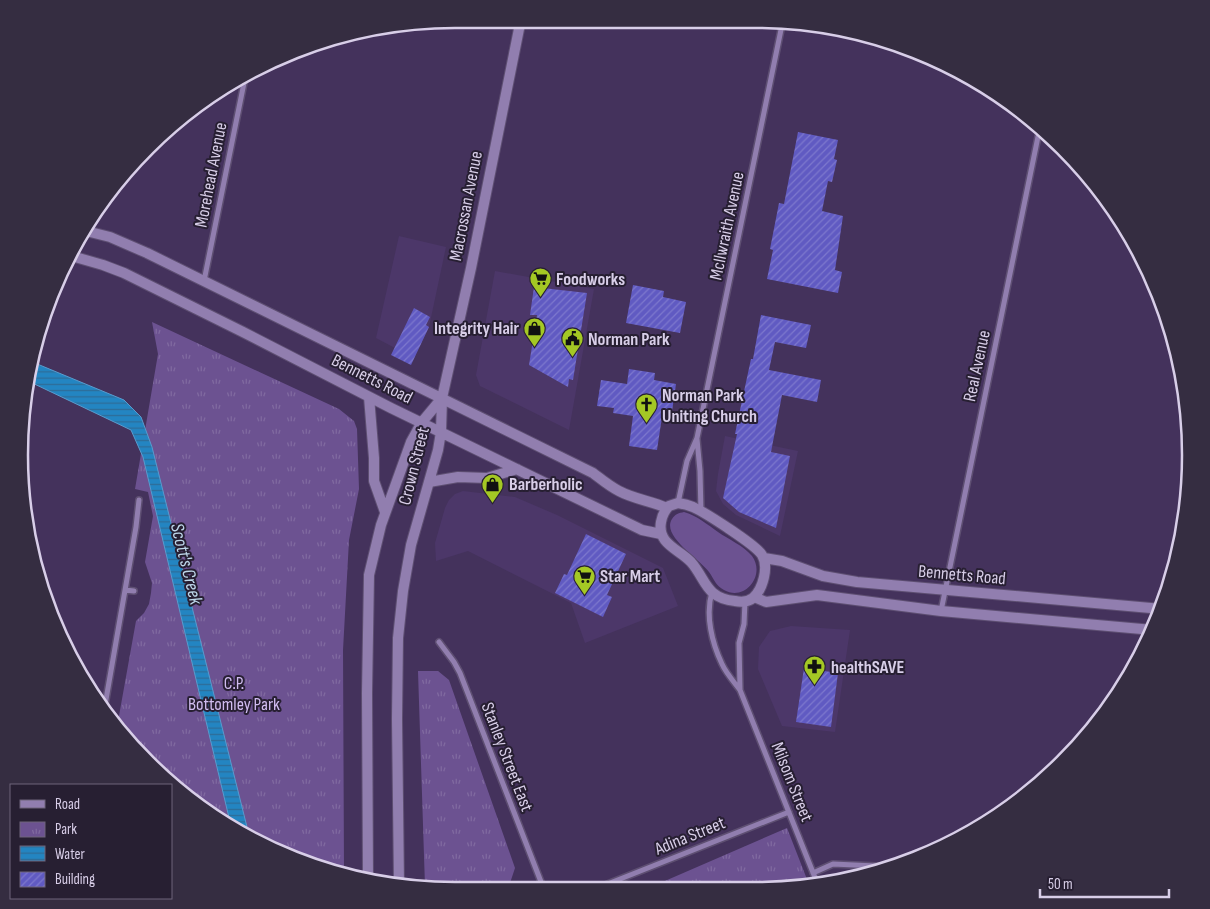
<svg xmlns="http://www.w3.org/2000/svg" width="1210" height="909" font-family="'Sofia Sans Condensed',sans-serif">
  <defs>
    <pattern id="park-tufts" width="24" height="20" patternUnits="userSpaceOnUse" patternTransform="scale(1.25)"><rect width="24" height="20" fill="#6c5291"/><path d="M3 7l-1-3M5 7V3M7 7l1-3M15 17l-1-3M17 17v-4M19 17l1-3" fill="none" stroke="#806aa0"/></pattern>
    <pattern id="water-rules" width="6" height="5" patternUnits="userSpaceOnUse" patternTransform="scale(1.25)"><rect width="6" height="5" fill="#2385c2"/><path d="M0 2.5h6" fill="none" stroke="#2e6c97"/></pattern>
    <pattern id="building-hatch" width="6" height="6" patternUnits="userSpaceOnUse" patternTransform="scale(1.25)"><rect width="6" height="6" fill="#605ac2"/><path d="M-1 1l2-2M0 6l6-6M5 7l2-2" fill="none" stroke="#7d78cd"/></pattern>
  </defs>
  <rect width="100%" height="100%" fill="#44325c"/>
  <path fill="#4c3769" d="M 399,236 L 446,247 L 429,327 L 414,358 L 376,338 Z
    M 495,271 L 594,289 L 569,430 L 480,386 L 476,375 Z
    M 725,436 L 798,451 L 780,536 L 736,515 L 723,504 L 716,491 L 718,474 Z
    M 463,491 L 515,497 L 557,515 L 663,568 L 678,606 L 585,643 L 571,603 L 468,551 L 436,561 L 435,543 L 445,508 L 449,500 L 455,494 Z
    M 791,626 L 850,630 L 835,732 L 782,726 L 758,669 L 759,647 L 770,631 Z"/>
  <path fill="#6c5291" d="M 684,512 C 696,515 708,525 718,532 C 728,539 744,546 752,556 C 766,575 745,602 724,590 C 716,586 714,579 709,572 C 700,559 661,536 672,519 C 675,514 679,513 684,512 Z"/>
  <path fill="url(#park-tufts)" d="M 152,322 L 339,409 L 354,421 L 357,429 L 359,489 L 349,540 L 343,650 L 344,874 L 314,867 L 213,817 L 147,763 L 117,727 L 136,621 L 144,613 L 149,604 L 151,593 L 152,583 L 145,562 L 153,516 L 148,492 L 135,489 L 158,354 Z
    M 418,671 L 438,671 L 449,680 L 515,868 L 509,886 L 425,886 Z
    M 787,828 L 810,887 L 651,887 Z"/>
  <path fill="url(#water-rules)" stroke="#599bcd" d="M 30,361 L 124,400 L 141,417 L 152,447 L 249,835 L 231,826 L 143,457 L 131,430 L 26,380 Z"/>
  <path fill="url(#building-hatch)" d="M 798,132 L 838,140 L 834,159 L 837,160 L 832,182 L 828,181 L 822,211 L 843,216 L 835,270 L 842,272 L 838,293 L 767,279 L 773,250 L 770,249 L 779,203 L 784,204 Z
    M 633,285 L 664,291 L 663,297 L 686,302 L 680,333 L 626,323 Z
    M 534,287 L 587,293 L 573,380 L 569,379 L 568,387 L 529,365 L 537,315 L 530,315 Z
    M 414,308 L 430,317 L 426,325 L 429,327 L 411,365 L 391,355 Z
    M 761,315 L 811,325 L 806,348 L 775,342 L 769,370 L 821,380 L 817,402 L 782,395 L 771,452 L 790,456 L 776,528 L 739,512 L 723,498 L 737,434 L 735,434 L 740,410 L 751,359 L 753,359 Z
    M 629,369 L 655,373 L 654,380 L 676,384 L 671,418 L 662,417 L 657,450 L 629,446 L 633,416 L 613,413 L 614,408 L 597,406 L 601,380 L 627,384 Z
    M 586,534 L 626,554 L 607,595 L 612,597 L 603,617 L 555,593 L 564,574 L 567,575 Z
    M 804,668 L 838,673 L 831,727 L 796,722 Z"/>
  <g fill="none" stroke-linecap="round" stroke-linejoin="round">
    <defs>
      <path id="minor" d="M 204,281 L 246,73
        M 697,439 L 700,471 L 701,512
        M 678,503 L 687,461 L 697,438 L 783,20
        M 125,590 L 134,591
        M 712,592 C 705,615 712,643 722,664 C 726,673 734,682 740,690 L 818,885
        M 941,611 L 1040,127
        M 439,642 L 454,662 L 460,673 L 543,887
        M 740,689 L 739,643 L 744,624 L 745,601
        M 104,711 L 136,527 L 139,500
        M 813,873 L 833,864 L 897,867
        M 600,887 L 789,812"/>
      <path id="secondary" d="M 86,231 L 110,237 L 147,253 L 593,473 C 601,479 609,486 619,491 C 634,499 651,501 667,508
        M 68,255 L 103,265 L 124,273 L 243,332 L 391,408 L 642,530 L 661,534
        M 369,397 L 374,458 L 374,481 L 385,512
        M 429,482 L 458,477 L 487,478 L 517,469
        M 678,503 C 684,504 688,505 693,507 C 706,513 756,545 762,555 C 769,567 763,589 753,598 C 748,602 740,602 735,601 C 705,598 706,579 691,562 C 679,549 657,544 661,522 C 662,516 664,511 669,506 Z
        M 764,558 L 782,561 L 823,576 L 857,582 L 1162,609
        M 754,597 L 766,602 L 817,595 L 941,611 L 1153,630
        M 368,880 L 367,693 L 369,575 L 381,525 L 411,442 L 422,422 L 442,398
        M 399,886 L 397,719 L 398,638 L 403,591 L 411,545 L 438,450 L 441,432 L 442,398 L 471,268 L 521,19"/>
    </defs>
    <use href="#minor" stroke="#5e4f72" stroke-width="8"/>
    <use href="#secondary" stroke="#5e4f72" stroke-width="12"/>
    <use href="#minor" stroke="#917eaf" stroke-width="5"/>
    <use href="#secondary" stroke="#917eaf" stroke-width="10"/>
  </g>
  <defs>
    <symbol id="supermarket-pin" viewBox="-11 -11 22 30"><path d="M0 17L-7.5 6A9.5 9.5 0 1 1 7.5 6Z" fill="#a4c824" stroke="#271f32"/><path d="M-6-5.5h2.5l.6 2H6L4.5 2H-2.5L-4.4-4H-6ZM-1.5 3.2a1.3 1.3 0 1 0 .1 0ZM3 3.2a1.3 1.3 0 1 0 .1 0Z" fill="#111"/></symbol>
    <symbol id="shop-pin" viewBox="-11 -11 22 30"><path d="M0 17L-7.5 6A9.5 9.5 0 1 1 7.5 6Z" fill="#a4c824" stroke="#271f32"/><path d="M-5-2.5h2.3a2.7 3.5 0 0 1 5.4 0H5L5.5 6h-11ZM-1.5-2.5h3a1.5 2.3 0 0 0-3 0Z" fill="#111"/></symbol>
    <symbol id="civic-pin" viewBox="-11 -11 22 30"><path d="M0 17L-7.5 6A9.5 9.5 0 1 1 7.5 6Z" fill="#a4c824" stroke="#271f32"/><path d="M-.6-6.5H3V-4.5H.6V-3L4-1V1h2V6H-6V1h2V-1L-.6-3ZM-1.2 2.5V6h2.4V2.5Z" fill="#111"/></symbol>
    <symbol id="church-pin" viewBox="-11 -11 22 30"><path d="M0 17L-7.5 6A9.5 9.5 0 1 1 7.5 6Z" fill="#a4c824" stroke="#271f32"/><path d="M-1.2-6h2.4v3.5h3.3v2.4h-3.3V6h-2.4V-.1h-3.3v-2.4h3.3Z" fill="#111"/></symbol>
    <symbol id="pharmacy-pin" viewBox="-11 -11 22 30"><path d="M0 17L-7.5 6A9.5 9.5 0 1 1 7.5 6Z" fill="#a4c824" stroke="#271f32"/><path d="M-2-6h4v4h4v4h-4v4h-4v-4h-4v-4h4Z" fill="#111"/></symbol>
  </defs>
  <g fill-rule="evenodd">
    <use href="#supermarket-pin" x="528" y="266" width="25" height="34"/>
    <use href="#shop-pin" x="522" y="316" width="25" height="34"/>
    <use href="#civic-pin" x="560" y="326" width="25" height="34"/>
    <use href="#church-pin" x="634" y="392" width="25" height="34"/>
    <use href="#shop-pin" x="480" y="472" width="25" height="34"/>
    <use href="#supermarket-pin" x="572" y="564" width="25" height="34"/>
    <use href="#pharmacy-pin" x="802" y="654" width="25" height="34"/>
  </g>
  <g text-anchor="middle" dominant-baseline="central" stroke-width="4" stroke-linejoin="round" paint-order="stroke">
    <g font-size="18" fill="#d8cee8" stroke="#271f32">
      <text transform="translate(211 175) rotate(-79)">Morehead Avenue</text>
      <text transform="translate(466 206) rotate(-79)">Macrossan Avenue</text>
      <text transform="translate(727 226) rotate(-78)">McIlwraith Avenue</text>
      <text transform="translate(977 366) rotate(-78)">Real Avenue</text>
      <text transform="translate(372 379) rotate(27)">Bennetts Road</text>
      <text transform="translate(414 466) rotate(-76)">Crown Street</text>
      <text transform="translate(962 575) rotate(5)">Bennetts Road</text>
      <text transform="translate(507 757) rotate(69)">Stanley Street East</text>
      <text transform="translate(792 782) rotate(68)">Milsom Street</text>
      <text transform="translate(690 836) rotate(-22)">Adina Street</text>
    </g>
    <g font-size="18" font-weight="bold" fill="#d8cee8" stroke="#271f32" text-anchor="start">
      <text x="556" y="279">Foodworks</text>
      <text x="519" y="328" text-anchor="end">Integrity Hair</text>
      <text x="588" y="339">Norman Park</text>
      <text x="662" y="395">Norman Park<tspan x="662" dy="21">Uniting Church</tspan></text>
      <text x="509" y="484">Barberholic</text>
      <text x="600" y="576">Star Mart</text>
      <text x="831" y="667">healthSAVE</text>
    </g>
    <g font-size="18" fill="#d0bcf0" stroke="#271f32">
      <text x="234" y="683">C.P.<tspan x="234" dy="21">Bottomley Park</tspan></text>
    </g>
    <g font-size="19" font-style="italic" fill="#bed7ea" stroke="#271f32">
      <text transform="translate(186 564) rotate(76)">Scott's Creek</text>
    </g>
  </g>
  <path d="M0 0H1210V909H0ZM455 28H755A427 427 0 0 1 1182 455V455A427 427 0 0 1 755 882H455A427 427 0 0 1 28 455V455A427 427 0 0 1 455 28Z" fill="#352d41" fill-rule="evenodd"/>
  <path fill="none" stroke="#d8cee8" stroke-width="2.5" d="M455 28H755A427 427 0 0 1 1182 455V455A427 427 0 0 1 755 882H455A427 427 0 0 1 28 455V455A427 427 0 0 1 455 28Z"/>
  <rect x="10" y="784" width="162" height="115" fill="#271f32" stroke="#6e657b"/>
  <rect x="20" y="800" width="25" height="8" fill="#917eaf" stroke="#6e657b"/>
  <text x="55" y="809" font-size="15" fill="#d8cee8">Road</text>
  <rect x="20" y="822" width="25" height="15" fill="url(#park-tufts)" stroke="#6e657b"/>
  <text x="55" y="834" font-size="15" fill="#d8cee8">Park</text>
  <rect x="20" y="846" width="25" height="15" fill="url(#water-rules)" stroke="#6e657b"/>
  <text x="55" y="859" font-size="15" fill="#d8cee8">Water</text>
  <rect x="20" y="872" width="25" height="15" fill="url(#building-hatch)" stroke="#6e657b"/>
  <text x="55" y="884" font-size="15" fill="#d8cee8">Building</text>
  <path d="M1040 889v8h129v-8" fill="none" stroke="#d8cee8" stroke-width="2.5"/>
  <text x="1048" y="889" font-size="15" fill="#d8cee8" stroke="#271f32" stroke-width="4" paint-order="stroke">50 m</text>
</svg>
